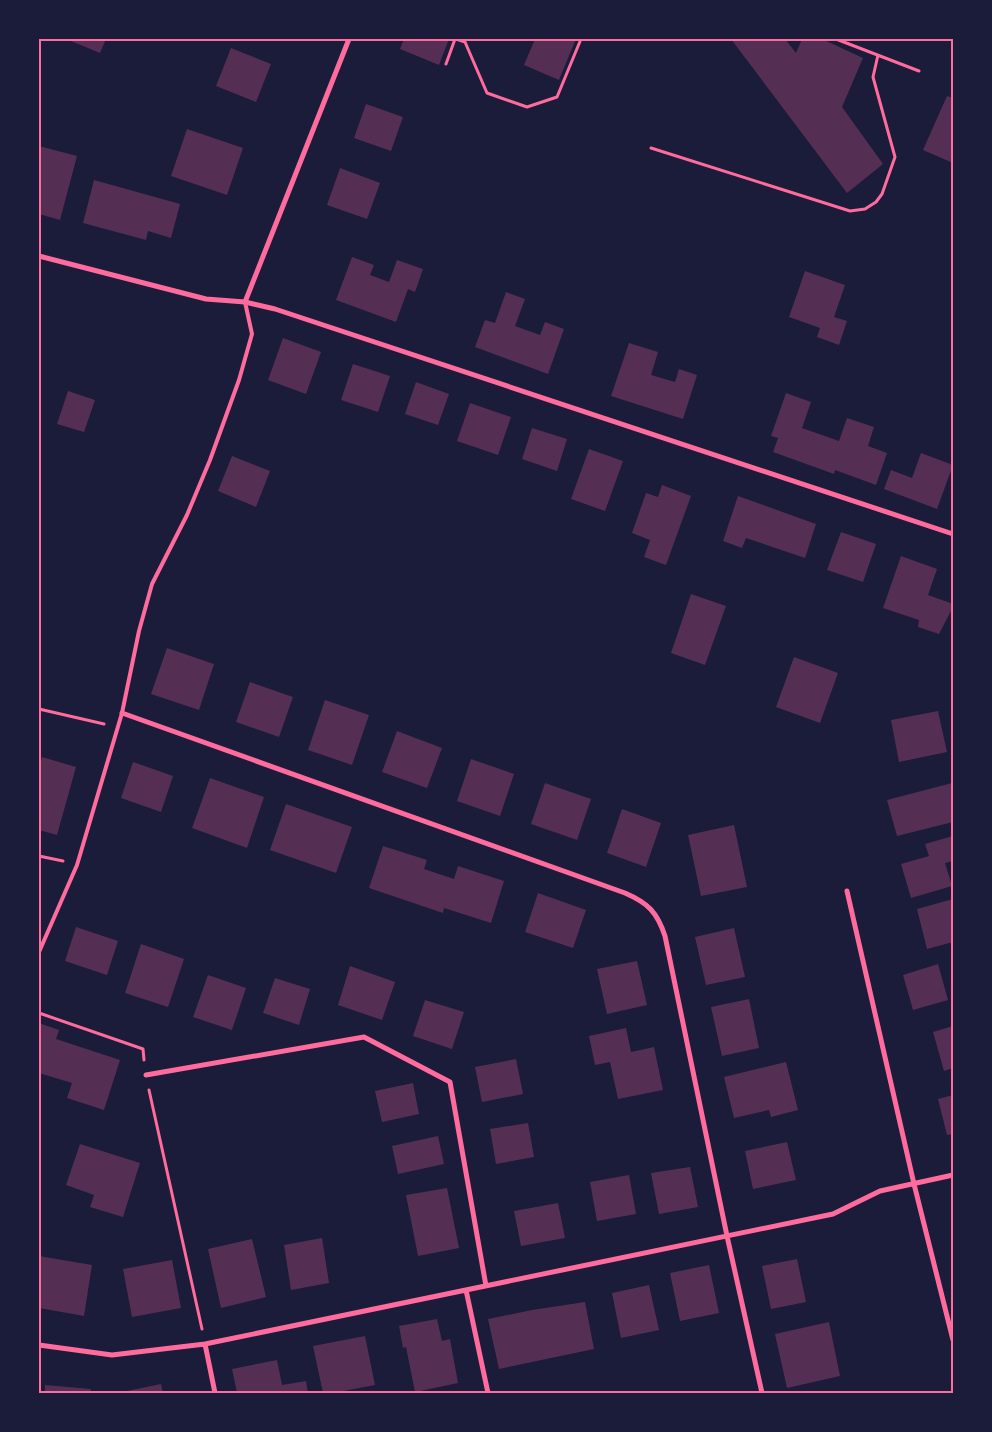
<svg xmlns="http://www.w3.org/2000/svg" width="992" height="1432" font-family="Ubuntu,sans-serif">
  <rect width="100%" height="100%" fill="#1b1b3a"/>
  <path fill="#542f53" d="M 66,39 L 106,39 L 100,53 Z
    M 404,39 L 449,39 L 439,65 L 400,49 Z
    M 535,39 L 576,39 L 559,80 L 524,65 Z
    M 731,39 L 785,39 L 796,53 L 802,39 L 822,39 L 863,58 L 842,107 L 883,164 L 847,193 Z
    M 231,48 L 271,64 L 256,102 L 216,86 Z
    M 947,96 L 953,98 L 953,163 L 923,150 Z
    M 366,104 L 403,117 L 391,151 L 354,138 Z
    M 187,129 L 243,148 L 227,195 L 171,176 Z
    M 39,146 L 77,156 L 60,220 L 39,214 Z
    M 340,168 L 380,183 L 367,219 L 327,205 Z
    M 94,180 L 180,204 L 171,238 L 148,231 L 146,240 L 83,223 Z
    M 352,257 L 374,265 L 370,275 L 389,282 L 397,260 L 423,269 L 415,292 L 408,289 L 396,322 L 336,300 Z
    M 805,271 L 845,285 L 834,317 L 847,321 L 839,345 L 817,337 L 820,328 L 789,317 Z
    M 506,292 L 525,299 L 515,326 L 540,335 L 545,322 L 564,329 L 548,374 L 475,347 L 485,320 L 495,323 Z
    M 283,338 L 321,352 L 306,394 L 268,380 Z
    M 629,343 L 658,352 L 651,375 L 675,382 L 679,369 L 697,375 L 683,419 L 611,396 Z
    M 353,364 L 390,376 L 378,412 L 341,400 Z
    M 416,382 L 449,394 L 438,425 L 405,414 Z
    M 68,391 L 95,400 L 84,432 L 57,424 Z
    M 786,393 L 811,402 L 802,428 L 839,441 L 847,418 L 874,427 L 868,446 L 887,453 L 876,485 L 835,470 L 834,474 L 773,452 L 778,438 L 771,436 Z
    M 470,403 L 511,417 L 498,455 L 457,441 Z
    M 532,428 L 567,439 L 557,471 L 522,459 Z
    M 589,449 L 623,461 L 605,511 L 571,499 Z
    M 921,453 L 953,465 L 937,509 L 884,489 L 891,470 L 912,478 Z
    M 232,456 L 270,471 L 256,507 L 218,491 Z
    M 662,485 L 691,496 L 666,565 L 644,557 L 650,540 L 632,533 L 646,493 L 658,497 Z
    M 738,496 L 816,524 L 805,558 L 746,538 L 742,548 L 723,541 Z
    M 841,532 L 876,544 L 863,582 L 827,570 Z
    M 901,556 L 937,569 L 928,595 L 953,604 L 953,607 L 939,634 L 918,627 L 919,620 L 883,608 Z
    M 691,594 L 726,606 L 705,665 L 671,653 Z
    M 167,648 L 214,664 L 199,710 L 151,694 Z
    M 794,657 L 838,673 L 820,723 L 776,707 Z
    M 250,682 L 293,697 L 279,737 L 236,722 Z
    M 325,700 L 369,715 L 352,765 L 308,750 Z
    M 938,711 L 947,752 L 899,762 L 891,720 Z
    M 397,731 L 442,748 L 427,788 L 382,772 Z
    M 42,757 L 76,767 L 57,835 L 39,830 L 39,771 Z
    M 471,759 L 514,774 L 500,816 L 457,801 Z
    M 133,762 L 173,776 L 161,812 L 121,798 Z
    M 210,778 L 264,797 L 247,848 L 192,828 Z
    M 545,783 L 591,799 L 577,840 L 531,824 Z
    M 952,783 L 953,822 L 897,836 L 887,800 Z
    M 286,804 L 352,827 L 336,873 L 270,850 Z
    M 622,809 L 661,823 L 646,867 L 607,853 Z
    M 734,825 L 747,887 L 701,896 L 688,835 Z
    M 953,836 L 953,861 L 945,863 L 952,886 L 911,898 L 901,864 L 929,856 L 925,844 Z
    M 383,846 L 427,860 L 424,869 L 454,879 L 458,866 L 504,881 L 491,923 L 444,908 L 443,913 L 369,888 Z
    M 538,893 L 586,910 L 573,948 L 525,932 Z
    M 953,899 L 953,942 L 927,949 L 917,909 Z
    M 76,927 L 118,941 L 107,975 L 65,961 Z
    M 734,928 L 745,977 L 706,985 L 695,937 Z
    M 141,944 L 184,959 L 168,1007 L 125,993 Z
    M 637,961 L 647,1005 L 607,1014 L 597,969 Z
    M 938,964 L 948,1000 L 913,1010 L 903,975 Z
    M 350,966 L 395,982 L 382,1020 L 338,1005 Z
    M 208,975 L 246,988 L 232,1030 L 193,1017 Z
    M 275,978 L 310,989 L 299,1025 L 263,1013 Z
    M 749,999 L 759,1048 L 722,1056 L 711,1007 Z
    M 425,1000 L 464,1012 L 452,1049 L 413,1036 Z
    M 39,1023 L 59,1030 L 56,1039 L 120,1060 L 104,1110 L 67,1098 L 72,1083 L 39,1073 Z
    M 953,1026 L 953,1068 L 944,1071 L 933,1032 Z
    M 626,1028 L 631,1052 L 654,1047 L 663,1090 L 618,1099 L 610,1062 L 595,1065 L 589,1036 Z
    M 516,1059 L 523,1094 L 482,1102 L 475,1067 Z
    M 786,1062 L 798,1110 L 771,1117 L 769,1110 L 734,1118 L 724,1077 Z
    M 413,1083 L 419,1114 L 382,1122 L 375,1091 Z
    M 953,1095 L 953,1134 L 947,1135 L 938,1099 Z
    M 528,1123 L 534,1157 L 496,1164 L 490,1129 Z
    M 438,1136 L 444,1164 L 398,1174 L 392,1146 Z
    M 787,1142 L 796,1180 L 753,1189 L 745,1151 Z
    M 80,1144 L 140,1163 L 123,1217 L 90,1207 L 94,1195 L 66,1185 Z
    M 690,1167 L 698,1207 L 659,1214 L 651,1173 Z
    M 629,1175 L 636,1214 L 597,1221 L 590,1182 Z
    M 447,1188 L 459,1248 L 418,1256 L 406,1195 Z
    M 558,1203 L 565,1238 L 521,1246 L 514,1211 Z
    M 322,1238 L 329,1283 L 291,1290 L 284,1245 Z
    M 252,1239 L 266,1297 L 221,1308 L 208,1249 Z
    M 39,1256 L 92,1265 L 84,1316 L 39,1308 Z
    M 797,1259 L 806,1302 L 771,1309 L 762,1266 Z
    M 172,1260 L 181,1308 L 132,1317 L 123,1269 Z
    M 709,1265 L 719,1313 L 680,1321 L 670,1273 Z
    M 649,1285 L 659,1330 L 621,1338 L 612,1293 Z
    M 585,1302 L 594,1349 L 499,1369 L 488,1319 L 532,1310 Z
    M 437,1319 L 442,1341 L 450,1339 L 458,1383 L 415,1392 L 406,1347 L 403,1348 L 399,1326 Z
    M 829,1322 L 840,1376 L 787,1388 L 775,1334 Z
    M 365,1336 L 375,1385 L 333,1393 L 323,1393 L 313,1346 Z
    M 277,1360 L 282,1385 L 306,1381 L 308,1393 L 237,1393 L 232,1369 Z
    M 161,1384 L 163,1393 L 122,1393 L 122,1392 Z
    M 45,1385 L 91,1389 L 90,1393 L 45,1393 Z"/>
  <g fill="none" stroke-linecap="round" stroke-linejoin="round">
    <path stroke="#ff6b9d" stroke-width="3" d="M 456,39 L 465,42 L 487,93 L 527,107 L 557,97 L 581,39
      M 836,39 L 919,71
      M 446,64 L 455,39
      M 651,148 L 850,211 L 865,209 L 876,202 L 882,194 L 895,157 L 873,77 L 878,55
      M 39,709 L 104,724
      M 39,856 L 63,861
      M 39,1013 L 143,1049 L 144,1060
      M 149,1090 L 202,1329"/>
    <path stroke="#ff6b9d" stroke-width="4" d="M 39,952 L 77,865 L 122,713 L 139,631 L 152,584 L 187,515 L 210,460 L 239,380 L 252,334 L 245,302"/>
    <path stroke="#ff6b9d" stroke-width="5" d="M 39,256 L 206,299 L 245,302 L 275,309 L 953,534
      M 245,302 L 349,39
      M 122,713 L 625,893 C 648,903 657,912 665,936 L 727,1236 L 762,1393
      M 847,891 L 914,1184 L 953,1340
      M 146,1075 L 364,1037 L 450,1082 L 486,1286
      M 466,1290 L 488,1393
      M 205,1344 L 215,1393
      M 39,1345 L 112,1355 L 205,1344 L 833,1214 L 880,1191 L 953,1175"/>
  </g>
  <rect width="992" height="1432" fill="none" stroke="#1b1b3a" stroke-width="80"/>
  <rect x="40" y="40" width="912" height="1352" fill="none" stroke="#ff6b9d" stroke-width="2"/>
</svg>
